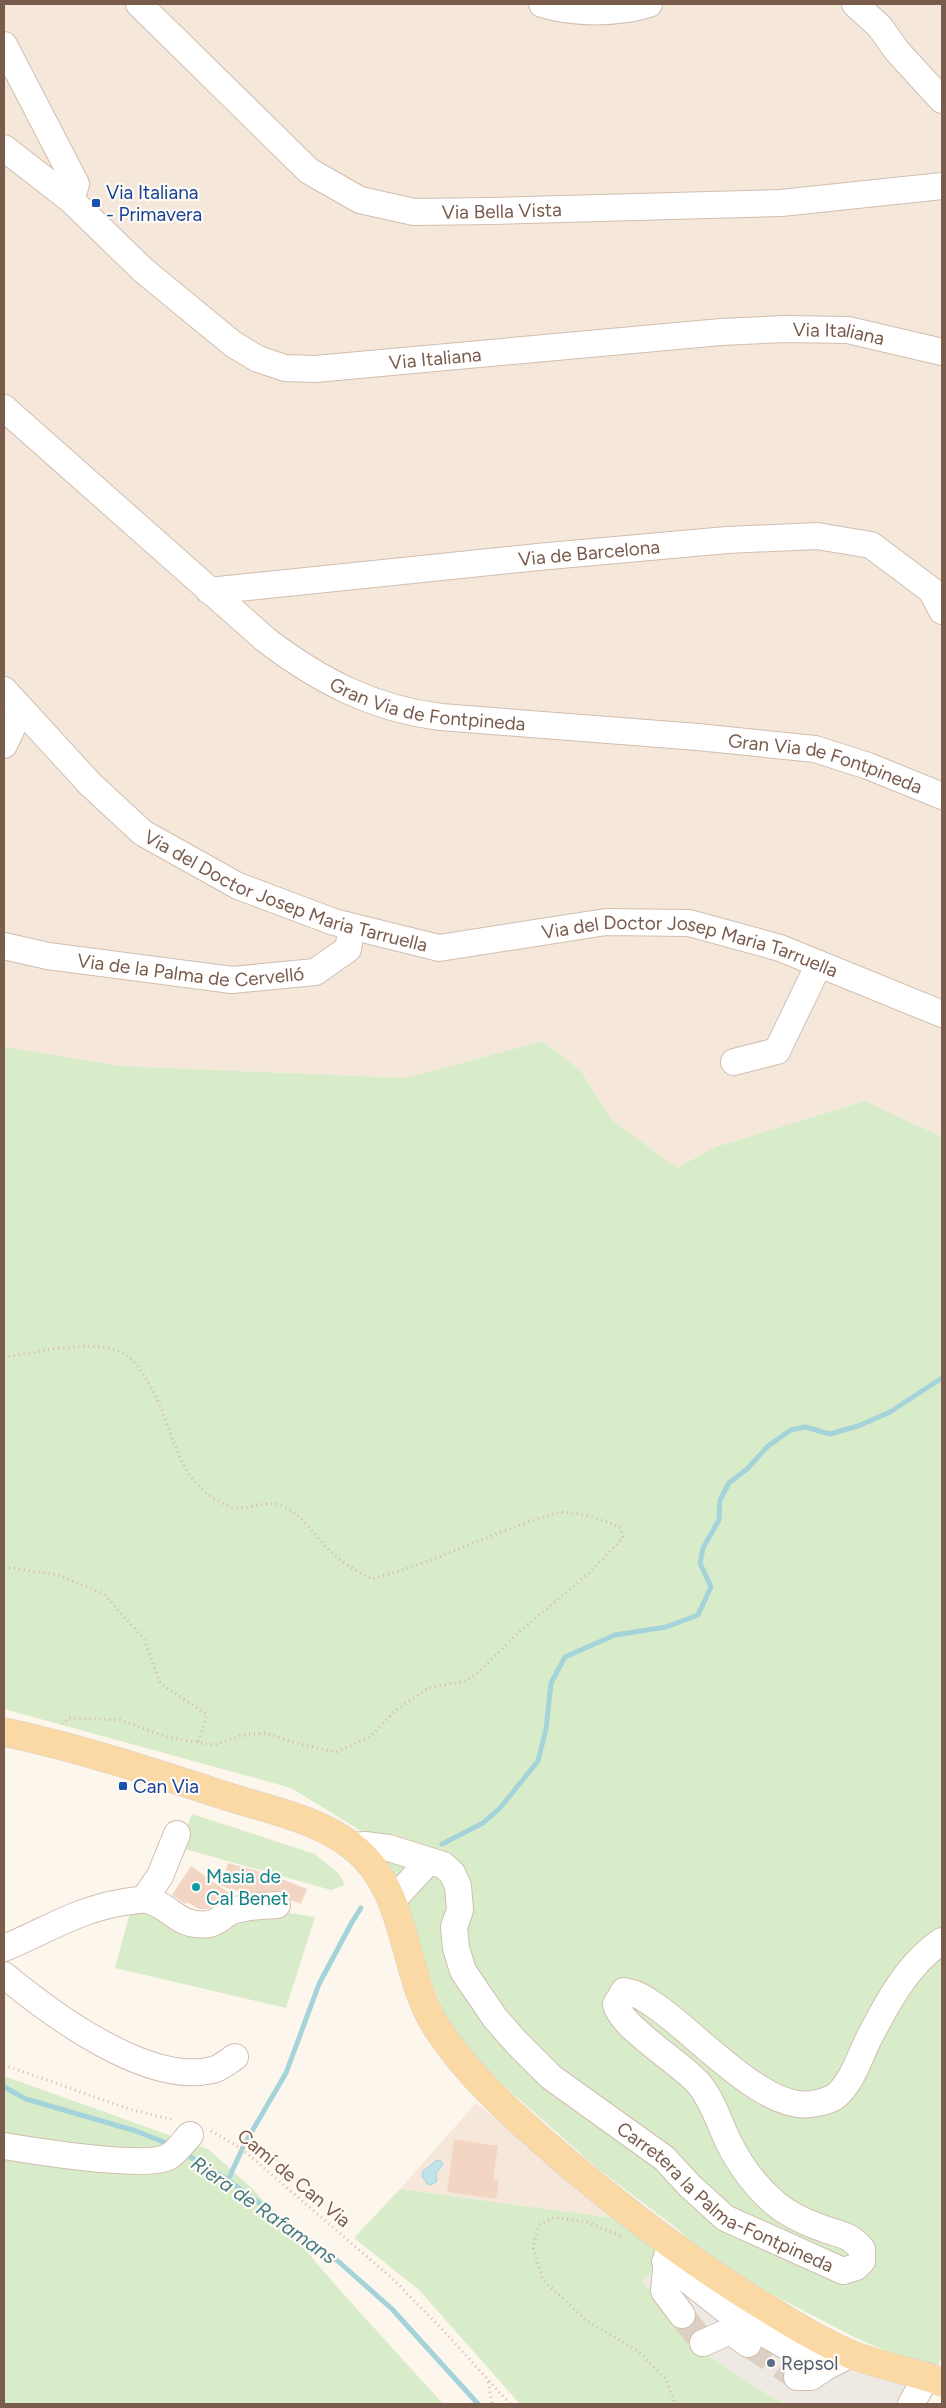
<svg xmlns="http://www.w3.org/2000/svg" width="946" height="2408" font-family="Figtree,sans-serif">
  <rect width="100%" height="100%" fill="#fdf6ec"/>
  <path fill="#f5e8da" d="M 4,4 L 942,4 L 942,1137 L 865,1101 L 715,1147 L 677,1168 L 611,1119 L 581,1071 L 543,1041 L 406,1078 L 121,1066 L 4,1047 Z
    M 476,2103 L 620,2219 L 400,2189 Z"/>
  <path fill="#efe9e4" d="M 670,2259 L 909,2383 L 902,2404 L 787,2404 L 778,2401 L 696,2348 L 642,2280 Z"/>
  <path fill="#d8ecc9" d="M 543,1041 L 581,1071 L 611,1119 L 677,1168 L 715,1147 L 865,1101 L 942,1137 L 942,2355 L 936,2372 L 854,2337 L 724,2269 L 675,2227 L 597,2168 L 475,2060 C 447,2032 437,1992 422,1956 C 409,1923 393,1891 378,1858 L 389,1848 L 291,1788 L 4,1709 L 4,1047 L 121,1066 L 406,1078 Z
    M 192,1814 L 315,1854 L 338,1873 L 345,1885 L 331,1890 L 178,1847 Z
    M 132,1905 L 180,1928 L 278,1911 L 315,1917 L 286,2008 L 115,1968 Z
    M 4,2076 L 208,2149 L 254,2190 L 338,2288 L 443,2404 L 4,2404 Z
    M 400,2189 L 620,2219 L 670,2259 L 642,2280 L 696,2348 L 778,2401 L 787,2404 L 520,2404 L 419,2290 L 354,2238 Z"/>
  <path fill="#bfe3e8" stroke="#a5d3da" d="M 437,2160 L 441,2161 L 443,2165 L 436,2173 L 437,2181 L 431,2185 L 427,2184 L 422,2176 L 423,2171 Z"/>
  <g fill="none" stroke-linecap="round" stroke-linejoin="round">
    <path stroke="#a5d3da" stroke-width="5" d="M 442,1844 L 483,1823 L 500,1808 L 538,1761 L 546,1729 L 551,1683 L 565,1657 L 615,1635 L 666,1627 L 698,1615 L 711,1587 L 700,1563 L 703,1548 L 719,1520 L 720,1500 L 729,1483 L 747,1469 L 768,1446 L 791,1430 L 805,1427 L 830,1434 L 858,1426 L 890,1412 L 942,1378
      M 4,2087 L 26,2099 L 136,2131 L 171,2145
      M 184,2153 L 228,2180 L 339,2262 L 392,2309 L 478,2404
      M 228,2180 L 244,2145 L 286,2073 L 319,1984 L 352,1922 L 361,1908"/>
  </g>
  <path fill="#f3d5c3" d="M 228,1863 L 269,1874 L 307,1889 L 301,1904 L 291,1900 L 283,1891 L 244,1893 L 221,1886 Z
    M 191,1866 L 229,1893 L 227,1897 L 208,1909 L 199,1909 L 187,1902 L 185,1904 L 172,1895 Z
    M 454,2139 L 498,2146 L 493,2179 L 499,2180 L 496,2199 L 447,2192 Z"/>
  <g fill="none" stroke-linecap="round" stroke-linejoin="round">
    <path stroke="#dcd0c4" stroke-width="26" stroke-dasharray="26 13" stroke-linecap="butt" d="M 682,2315 L 703,2343
      M 748,2344 L 797,2377"/>
    <defs>
      <g id="minor">
        <path id="s1" d="M 139,4 L 309,171 L 360,200 L 414,212 L 492,211 L 781,203 L 942,186"/>
        <path d="M 542,4 C 573,14 618,14 649,4"/>
        <path d="M 855,4 L 880,27 L 897,51 L 942,100"/>
        <path d="M 4,45 L 76,184 L 71,200"/>
        <path id="s2" d="M 4,148 L 71,200 L 143,270 L 233,344 L 258,359 L 285,368 L 315,369 L 721,332 L 785,329 L 848,330 L 942,352"/>
        <path id="s3" d="M 4,408 L 266,640 C 320,681 374,709 441,717 L 698,737 L 815,749 L 868,766 L 942,796"/>
        <path id="s4" d="M 209,591 L 538,557 L 727,540 L 817,536 L 871,545 L 931,590 L 942,611"/>
        <path id="s5" d="M 4,690 L 90,784 L 143,833 L 238,886 L 334,922 L 439,948 L 606,922 L 689,923 L 780,948 L 942,1014"/>
        <path d="M 4,745 L 21,709"/>
        <path id="s6" d="M 4,946 L 48,956 L 232,980 L 315,972 L 348,949 L 352,927"/>
        <path d="M 734,1062 L 777,1051 L 819,964"/>
        <path id="s7" d="M 352,1846 L 365,1845 L 389,1848 L 443,1865 L 452,1873 L 458,1886 L 460,1910 L 454,1927 L 456,1948 L 463,1971 L 495,2018 L 516,2042 L 551,2077 L 664,2158 L 690,2186 L 725,2218 L 843,2271 L 856,2267 L 862,2261 L 862,2249 C 847,2232 838,2235 819,2227 C 805,2222 788,2214 776,2204 C 755,2186 740,2166 728,2141 C 719,2122 713,2101 699,2084 C 681,2063 620,2027 616,2004 L 624,1991 C 636,1993 644,1998 654,2005 C 693,2030 764,2112 811,2104 C 818,2103 831,2100 836,2096 C 852,2082 859,2059 868,2040 C 886,2005 908,1963 942,1941"/>
        <path d="M 144,1899 L 160,1876 L 177,1834"/>
        <path d="M 393,1900 L 429,1861"/>
        <path d="M 4,1948 C 48,1930 76,1910 124,1902 C 132,1901 140,1899 147,1900 C 171,1905 177,1928 209,1924 C 218,1923 224,1914 232,1911 C 247,1906 262,1906 277,1905"/>
        <path d="M 4,1975 C 51,2014 148,2086 212,2070 C 220,2069 228,2061 235,2057"/>
        <path d="M 4,2146 C 34,2151 144,2169 168,2157 C 176,2153 184,2141 190,2135"/>
        <path d="M 668,2249 L 664,2291 L 682,2315"/>
        <path d="M 665,2262 L 731,2314 L 824,2368 L 851,2354"/>
        <path d="M 703,2343 L 730,2331 L 748,2344"/>
        <path d="M 797,2377 L 811,2377 L 824,2368"/>
        <path d="M 911,2404 L 927,2376"/>
      </g>
      <path id="major" d="M 4,1732 C 80,1748 155,1773 229,1797 C 270,1810 317,1819 352,1846 C 410,1891 400,1970 437,2028 C 472,2082 523,2124 571,2166 C 630,2215 690,2261 755,2301 C 786,2320 817,2340 850,2354 C 880,2366 912,2371 942,2382"/>
    </defs>
    <use href="#minor" stroke="#d1beb0" stroke-width="28"/>
    <use href="#major" stroke="#dad1cd" stroke-width="29"/>
    <path stroke="#d9b8a5" stroke-width="3" stroke-dasharray="1 4" stroke-linecap="butt" d="M 4,1357 C 37,1353 93,1337 124,1354 C 145,1365 162,1410 170,1432 C 178,1455 186,1476 206,1493 C 214,1499 226,1507 236,1508 C 252,1509 270,1498 285,1507 C 303,1516 314,1535 328,1549 C 341,1562 356,1571 372,1579 C 435,1563 493,1531 556,1513 C 574,1510 604,1520 621,1528 L 623,1538 L 589,1573 L 519,1632 L 480,1671 L 466,1681 L 428,1688 L 395,1711 L 370,1737 L 336,1752 L 299,1744 L 265,1733 L 243,1735 L 214,1745 L 167,1737 L 120,1720 L 69,1718 L 62,1724
      M 4,1567 L 58,1575 L 104,1594 L 144,1639 L 160,1683 L 207,1715 L 198,1743
      M 4,2065 L 129,2109 L 174,2120
      M 211,2131 L 242,2149 L 394,2280 L 441,2328 L 510,2404
      M 620,2236 L 587,2222 L 555,2217 L 539,2225 L 533,2247 L 543,2280 L 587,2321 L 638,2351 L 666,2379 L 675,2404
      M 488,2382 L 492,2404"/>
    <use href="#minor" stroke="#fff" stroke-width="26"/>
    <use href="#major" stroke="#fbd9a5" stroke-width="28"/>
  </g>
  <g fill="#1a4fb4" stroke="#fffaf3" stroke-width="2">
    <rect x="91" y="198" width="10" height="10" rx="2.5"/>
    <rect x="118" y="1781" width="10" height="10" rx="2.5"/>
  </g>
  <circle fill="#0f9aa8" stroke="#fffaf3" stroke-width="2" cx="196" cy="1887" r="5"/>
  <circle fill="#5c6f8a" stroke="#fffaf3" stroke-width="2" cx="771" cy="2363" r="5"/>
  <g text-anchor="middle" dominant-baseline="central" stroke-width="4.5" stroke-linejoin="round" paint-order="stroke">
    <g font-size="19" fill="#164399" stroke="#fffaf3" text-anchor="start">
      <text x="106" y="192">Via Italiana<tspan x="106" dy="22">- Primavera</tspan></text>
      <text x="133" y="1786">Can Via</text>
    </g>
    <g font-size="19" fill="#7a5c4d" stroke="#fffaf3">
      <text stroke="none"><textPath href="#s1" startOffset="440">Via Bella Vista</textPath></text>
      <text stroke="none"><textPath href="#s2" startOffset="915">Via Italiana</textPath></text>
      <text stroke="none"><textPath href="#s2" startOffset="510">Via Italiana</textPath></text>
      <text stroke="none"><textPath href="#s4" startOffset="382">Via de Barcelona</textPath></text>
      <text stroke="none"><textPath href="#s3" startOffset="528">Gran Via de Fontpineda</textPath></text>
      <text stroke="none"><textPath href="#s3" startOffset="932">Gran Via de Fontpineda</textPath></text>
      <text stroke="none"><textPath href="#s5" startOffset="355">Via del Doctor Josep Maria Tarruella</textPath></text>
      <text stroke="none"><textPath href="#s5" startOffset="775">Via del Doctor Josep Maria Tarruella</textPath></text>
      <text stroke="none"><textPath href="#s6" startOffset="189">Via de la Palma de Cervelló</textPath></text>
      <text transform="translate(294 2178) rotate(40)">Camí de Can Via</text>
      <text stroke="none"><textPath href="#s7" startOffset="559">Carretera la Palma-Fontpineda</textPath></text>
    </g>
    <g font-size="19" fill="#0d838f" stroke="#fffaf3" text-anchor="start">
      <text x="206" y="1876">Masia de<tspan x="206" dy="22">Cal Benet</tspan></text>
    </g>
    <g font-size="19" fill="#4e5e75" stroke="#fffaf3" text-anchor="start">
      <text x="781" y="2363">Repsol</text>
    </g>
    <g font-size="20" font-style="italic" fill="#437c86" stroke="#fffaf3">
      <text transform="translate(264 2210) rotate(35)">Riera de Rafamans</text>
    </g>
  </g>
  <rect width="946" height="2408" fill="none" stroke="#7a5c4d" stroke-width="10"/>
</svg>
